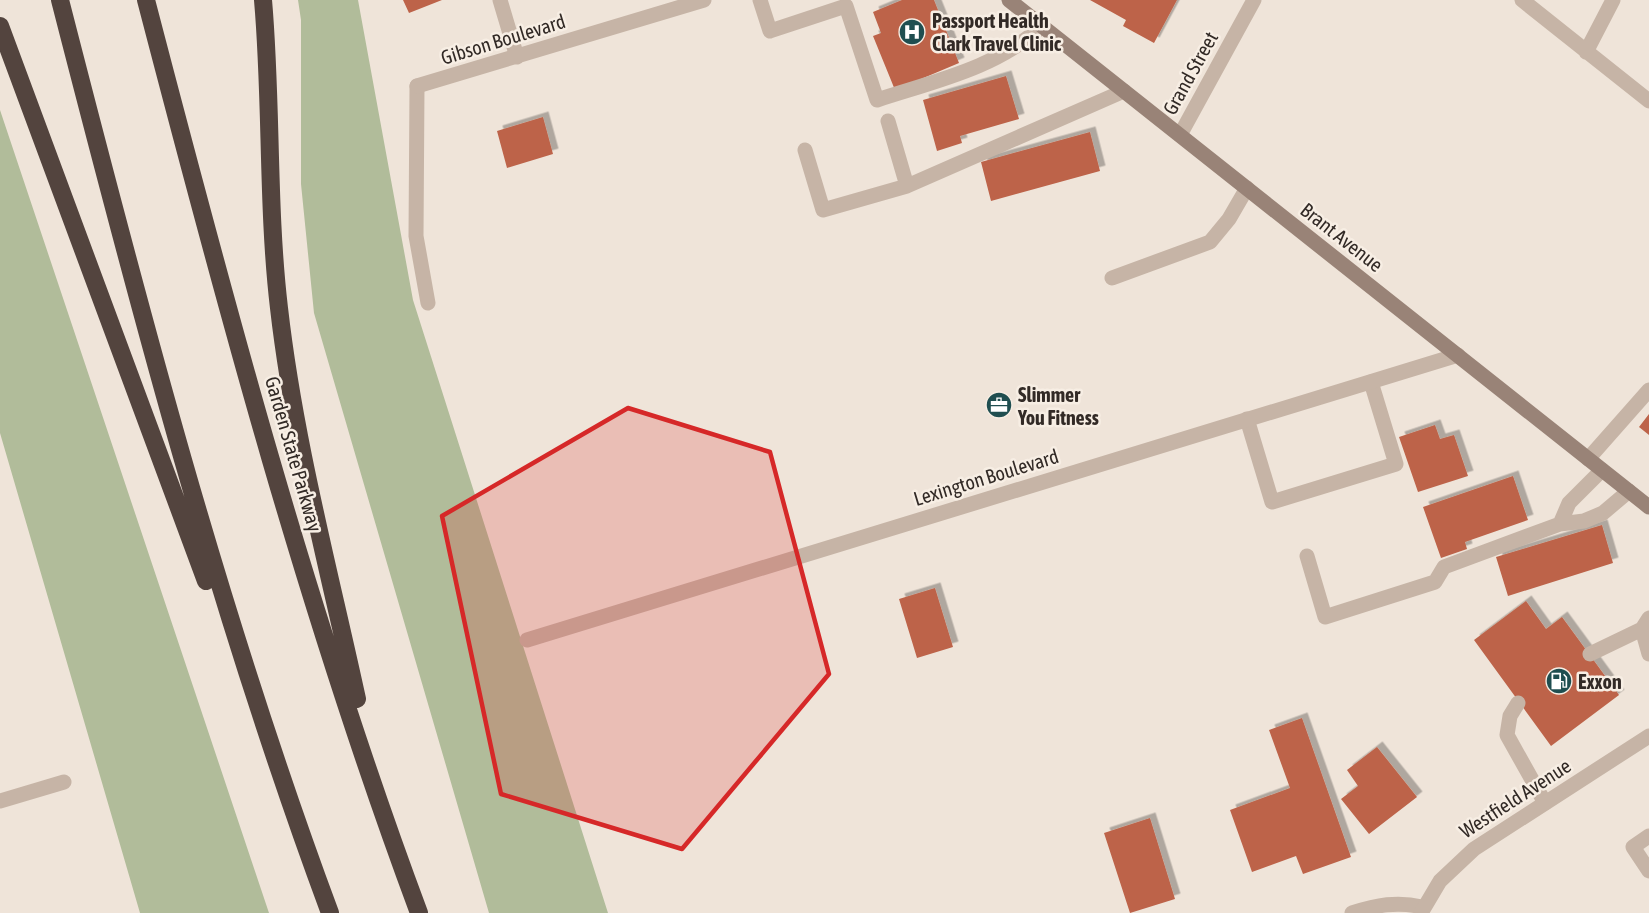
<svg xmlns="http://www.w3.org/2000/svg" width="1649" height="913" font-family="'Asap Condensed',sans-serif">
  <defs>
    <filter id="shadow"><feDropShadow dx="5.5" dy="-5.5" stdDeviation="0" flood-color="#0004"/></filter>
  </defs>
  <rect width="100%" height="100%" fill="#efe4d9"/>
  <path fill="#b1bc9a" d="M 298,0 L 358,0 L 413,300 L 608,913 L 489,913 L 314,313 L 301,184 L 301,20 Z
    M 0,110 L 269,913 L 140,913 L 0,433 Z"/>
  <path fill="#bd6349" filter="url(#shadow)" d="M 403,0 L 442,0 L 409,13 Z
    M 902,0 L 934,0 L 959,63 L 895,90 L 873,36 L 881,33 L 873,12 Z
    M 1090,0 L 1177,0 L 1154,43 L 1123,26 L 1126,20 Z
    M 1006,76 L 1019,119 L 960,136 L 962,143 L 937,151 L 923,100 Z
    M 543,117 L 553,154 L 507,168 L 497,131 Z
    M 1090,132 L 1100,171 L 991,201 L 981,162 Z
    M 1649,414 L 1649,435 L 1639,427 Z
    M 1435,425 L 1440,439 L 1454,435 L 1468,476 L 1418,492 L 1399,437 Z
    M 1513,476 L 1528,520 L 1465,542 L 1467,549 L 1441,558 L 1423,507 Z
    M 1602,525 L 1613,563 L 1508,596 L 1496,557 Z
    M 935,588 L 953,647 L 917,658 L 899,599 Z
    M 1526,601 L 1546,629 L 1562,617 L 1619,695 L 1551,746 L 1474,640 Z
    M 1302,718 L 1351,857 L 1303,874 L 1296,856 L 1252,872 L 1230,810 L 1290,788 L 1269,730 Z
    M 1377,747 L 1417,797 L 1369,834 L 1341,799 L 1358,786 L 1347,770 Z
    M 1150,818 L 1175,899 L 1130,913 L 1104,833 Z"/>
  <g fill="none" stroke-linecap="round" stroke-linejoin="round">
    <path stroke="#c6b4a6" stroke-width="15" d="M 500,0 L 517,57
      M 760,0 L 770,31 L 846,6 L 877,100 C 935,81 997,68 1042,26
      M 417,86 L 416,236 L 428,303
      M 888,121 L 907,186
      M 805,150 L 823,210 L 907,186 L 1124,91
      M 1112,278 L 1210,242 L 1229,219 L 1247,188
      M 1247,419 L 1272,502 L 1396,464 L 1371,382
      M 1588,459 L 1649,390
      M 1560,524 L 1569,503 L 1602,470
      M 1307,556 L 1325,617 L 1435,582 L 1444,567 L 1560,524 L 1584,521 L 1603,513 L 1629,491
      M 1642,629 L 1649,654
      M 1590,654 L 1642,629 L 1649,618
      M 1518,703 L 1510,716 L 1507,735 L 1545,803
      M 1649,836 L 1633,847 L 1649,871"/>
    <path stroke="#c6b4a6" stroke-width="15" d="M 1522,0 L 1649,101
      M 1586,52 L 1613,0
      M 417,86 L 704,0
      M 1180,135 L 1254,0
      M 527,640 L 1458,355
      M 0,801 L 64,782
      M 1352,913 C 1377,905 1397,901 1422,907"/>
    <path stroke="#c6b4a6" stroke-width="15" d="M 1421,913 L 1440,881 L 1474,849 L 1649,736"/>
    <path stroke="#998377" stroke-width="15" d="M 1009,0 L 1649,507"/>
    <path stroke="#53443e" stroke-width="18" d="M 60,0 C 139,308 219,614 330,913
      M 146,0 C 226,307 308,615 419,913
      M 263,0 C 272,102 267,206 279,308 C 294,440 329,570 357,699
      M 0,26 L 206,581"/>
  </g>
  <path fill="#d62828" fill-opacity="0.2" stroke="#d62828" stroke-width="4.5" stroke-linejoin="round" d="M 628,408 L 770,452 L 829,674 L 682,849 L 501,794 L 442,516 Z"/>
  <defs>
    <symbol id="hospital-disc" viewBox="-11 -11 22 22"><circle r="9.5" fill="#1f4e50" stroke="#f7eee4"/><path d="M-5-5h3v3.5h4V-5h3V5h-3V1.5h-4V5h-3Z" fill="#fff"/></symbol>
    <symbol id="office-disc" viewBox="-11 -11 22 22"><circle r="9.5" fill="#1f4e50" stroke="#f7eee4"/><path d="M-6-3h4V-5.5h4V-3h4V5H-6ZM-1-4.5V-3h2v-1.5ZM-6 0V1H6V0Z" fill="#fff"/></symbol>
    <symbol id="fuel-disc" viewBox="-11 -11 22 22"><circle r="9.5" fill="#1f4e50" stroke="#f7eee4"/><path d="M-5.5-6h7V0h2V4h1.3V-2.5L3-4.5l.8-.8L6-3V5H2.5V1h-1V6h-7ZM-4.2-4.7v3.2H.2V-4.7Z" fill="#fff"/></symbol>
  </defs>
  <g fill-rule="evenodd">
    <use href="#hospital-disc" x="897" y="17" width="30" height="30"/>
    <use href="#office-disc" x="984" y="390" width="30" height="30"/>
    <use href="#fuel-disc" x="1544" y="666" width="30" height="30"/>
  </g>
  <g text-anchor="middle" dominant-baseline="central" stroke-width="5" stroke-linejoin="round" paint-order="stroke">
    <g font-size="20" font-weight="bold" fill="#322a26" stroke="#f7eee4" text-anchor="start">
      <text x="932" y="20">Passport Health<tspan x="932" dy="23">Clark Travel Clinic</tspan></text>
      <text x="1018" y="394">Slimmer<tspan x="1018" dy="23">You Fitness</tspan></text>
      <text x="1578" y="681">Exxon</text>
    </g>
    <g font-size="20" fill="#322a26" stroke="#f7eee4">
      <text transform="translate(503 39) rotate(-17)">Gibson Boulevard</text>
      <text transform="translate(1190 73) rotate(-61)">Grand Street</text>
      <text transform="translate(1342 237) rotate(38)">Brant Avenue</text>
      <text transform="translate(294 454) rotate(74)">Garden State Parkway</text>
      <text transform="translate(986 477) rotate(-17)">Lexington Boulevard</text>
      <text transform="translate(1515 798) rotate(-33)">Westfield Avenue</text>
    </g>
  </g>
</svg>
